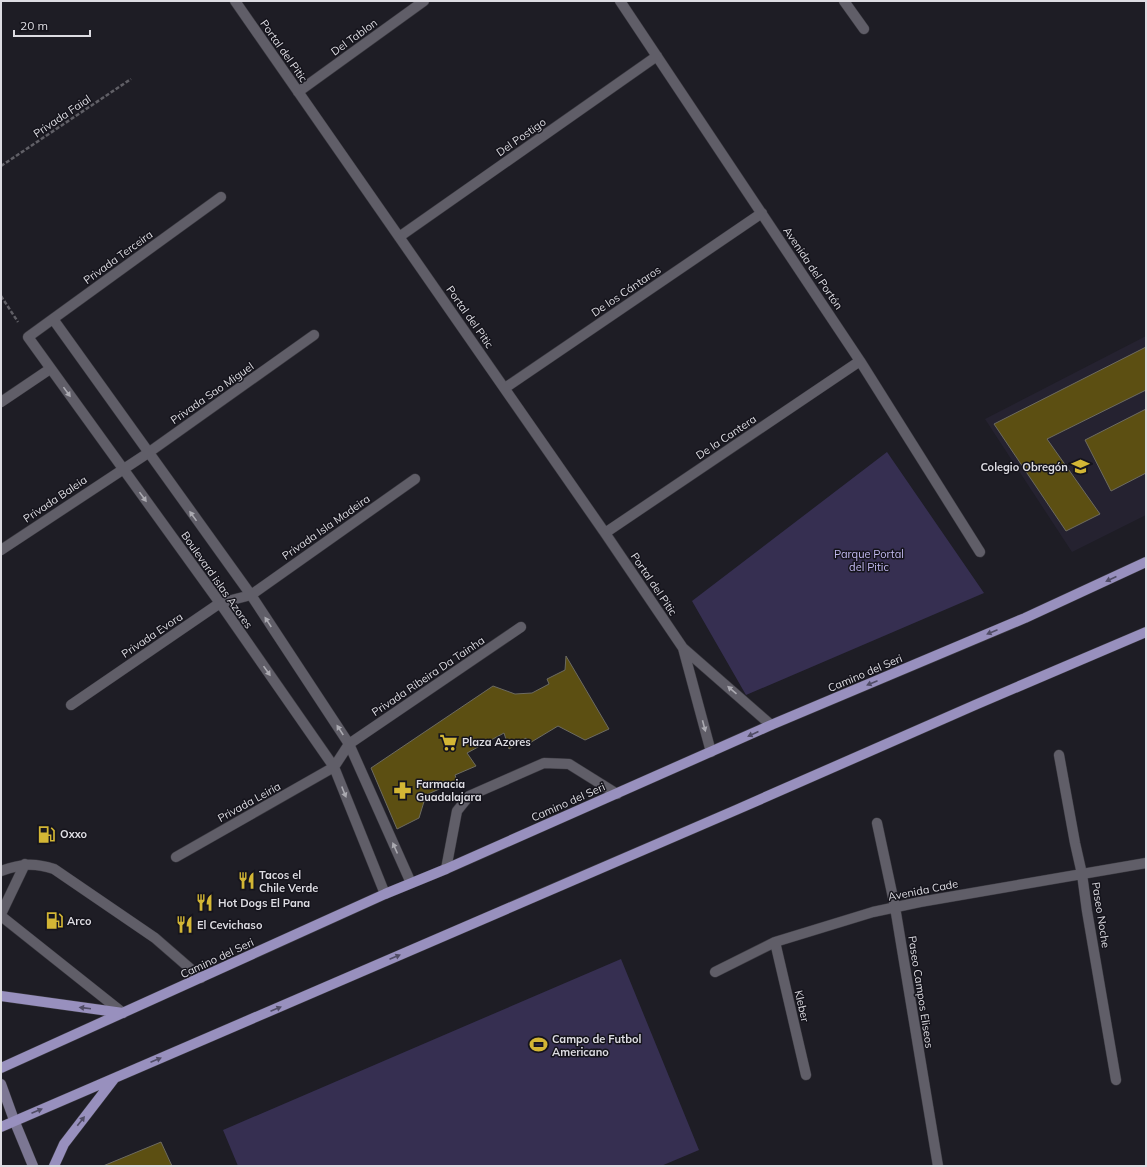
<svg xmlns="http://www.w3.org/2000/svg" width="1147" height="1167" font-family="Mulish,sans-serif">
  <rect width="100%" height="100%" fill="#1e1d25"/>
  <path fill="#252230" d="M 1146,336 L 1146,515 L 1072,552 L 985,419 Z"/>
  <path fill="#362f51" d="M 887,452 L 984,593 L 746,695 L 692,601 Z
    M 621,959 L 699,1150 L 661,1166 L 238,1166 L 223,1130 Z"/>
  <path fill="#5c4f12" stroke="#6d6b61" d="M 1146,347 L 1146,390 L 1047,439 L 1100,514 L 1066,531 L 994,424 Z
    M 1146,409 L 1146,473 L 1111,491 L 1085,440 Z
    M 566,656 L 609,729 L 585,740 L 558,726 L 528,744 L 526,738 L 509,749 L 504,733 L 467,753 L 476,766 L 455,775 L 457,781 L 426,795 L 419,818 L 397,829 L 371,768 L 493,686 L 515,694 L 532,693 L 549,684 L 547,679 L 565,670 Z
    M 161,1142 L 172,1166 L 103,1166 Z"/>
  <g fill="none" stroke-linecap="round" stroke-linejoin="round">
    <defs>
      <path id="service" d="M 446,869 L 457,811 L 469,796 L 544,763 L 569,764 L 617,794
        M 1,871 C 21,864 33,862 54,869 L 155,938 L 201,978
        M 1,914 L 25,864
        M 1,916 L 123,1013"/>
      <path id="minor" d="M 235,1 L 605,533 L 683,648 L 771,725
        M 620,1 L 860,361 L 980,552
        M 844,1 L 864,29
        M 298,92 L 424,1
        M 221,197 L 28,337 L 220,603 L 334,767 L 385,894
        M 399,237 L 657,56
        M 53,319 L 251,595 L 349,744 L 411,883
        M 505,388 L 762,213
        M 1,402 L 50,369
        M 605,533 L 860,361
        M 1,550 L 148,453 L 314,335
        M 683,648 L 711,752
        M 71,705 L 220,603 L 251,595 L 415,479
        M 1059,755 L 1075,843 L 1082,874 L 1087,911 L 1116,1080
        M 877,823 L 895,907 L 938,1166
        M 176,857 L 334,767 L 349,744 L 521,627
        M 775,942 L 806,1075
        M 715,972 L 775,942 L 873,912 L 920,902 L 1146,863"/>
      <path id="secondary" d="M 1,1084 L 14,1120 L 33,1166"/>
      <path id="primary" d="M 1,996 L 123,1013
        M 1,1068 L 385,894 L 446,869 L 771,725 L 1025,618 L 1146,562
        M 1,1127 L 736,810 L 975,705 L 1146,632
        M 54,1166 L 64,1144 L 114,1079"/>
    </defs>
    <use href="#service" stroke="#3b3a41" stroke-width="11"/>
    <use href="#minor" stroke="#3b3a41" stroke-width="11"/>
    <use href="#secondary" stroke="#3b3a41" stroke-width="11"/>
    <use href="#primary" stroke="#3b3a41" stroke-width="11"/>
    <path stroke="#605f66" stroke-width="2.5" stroke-dasharray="4 2" stroke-linecap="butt" d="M 1,166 L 131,79
      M 1,296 L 18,322"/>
    <use href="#service" stroke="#605e68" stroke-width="10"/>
    <use href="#minor" stroke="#605e68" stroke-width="10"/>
    <use href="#secondary" stroke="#7c7793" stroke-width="10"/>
    <use href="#primary" stroke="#9890be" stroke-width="10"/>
  </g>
  <defs><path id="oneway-solid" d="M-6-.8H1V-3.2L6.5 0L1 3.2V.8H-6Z"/></defs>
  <g fill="#abaab1">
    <use href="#oneway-solid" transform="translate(67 392) rotate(54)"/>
    <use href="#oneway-solid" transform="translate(143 497) rotate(54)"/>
    <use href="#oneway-solid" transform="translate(193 516) rotate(-126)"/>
    <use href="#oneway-solid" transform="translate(268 622) rotate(-123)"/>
    <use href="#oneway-solid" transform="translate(267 671) rotate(55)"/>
    <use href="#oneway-solid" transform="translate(732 690) rotate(-139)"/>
    <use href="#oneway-solid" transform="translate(704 726) rotate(75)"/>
    <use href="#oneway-solid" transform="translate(340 730) rotate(-123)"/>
    <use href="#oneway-solid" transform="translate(344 792) rotate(68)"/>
    <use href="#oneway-solid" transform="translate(395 848) rotate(-114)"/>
  </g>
  <g fill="#504c65">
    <use href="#oneway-solid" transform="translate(1111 579) rotate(155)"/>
    <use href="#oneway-solid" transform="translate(992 632) rotate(157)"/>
    <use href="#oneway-solid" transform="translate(872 683) rotate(157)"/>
    <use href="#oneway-solid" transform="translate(753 734) rotate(156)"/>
    <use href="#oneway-solid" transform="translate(395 957) rotate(-23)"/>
    <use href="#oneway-solid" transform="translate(85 1008) rotate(-173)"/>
    <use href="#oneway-solid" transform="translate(276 1009) rotate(-23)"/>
    <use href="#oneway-solid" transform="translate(156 1060) rotate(-23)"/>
    <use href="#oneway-solid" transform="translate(37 1111) rotate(-23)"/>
    <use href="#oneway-solid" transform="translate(81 1121) rotate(-52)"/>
  </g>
  <defs>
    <symbol id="school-bare" viewBox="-9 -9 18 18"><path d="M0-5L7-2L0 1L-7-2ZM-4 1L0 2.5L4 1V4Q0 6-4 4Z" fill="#d3b635" stroke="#15141c" stroke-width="2.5" paint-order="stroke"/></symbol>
    <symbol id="supermarket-bare" viewBox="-9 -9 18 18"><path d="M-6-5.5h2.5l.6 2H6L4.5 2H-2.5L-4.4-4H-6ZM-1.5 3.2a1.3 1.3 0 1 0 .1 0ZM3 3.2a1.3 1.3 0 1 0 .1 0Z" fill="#d3b635" stroke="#15141c" stroke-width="2.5" paint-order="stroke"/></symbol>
    <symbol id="pharmacy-bare" viewBox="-9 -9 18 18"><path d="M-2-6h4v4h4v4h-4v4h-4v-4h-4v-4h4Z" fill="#d3b635" stroke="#15141c" stroke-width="2.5" paint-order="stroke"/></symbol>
    <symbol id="fuel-bare" viewBox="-9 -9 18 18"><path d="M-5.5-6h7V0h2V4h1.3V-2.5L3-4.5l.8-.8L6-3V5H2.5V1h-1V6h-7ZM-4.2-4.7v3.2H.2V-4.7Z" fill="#d3b635" stroke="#15141c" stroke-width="2.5" paint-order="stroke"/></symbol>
    <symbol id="restaurant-bare" viewBox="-9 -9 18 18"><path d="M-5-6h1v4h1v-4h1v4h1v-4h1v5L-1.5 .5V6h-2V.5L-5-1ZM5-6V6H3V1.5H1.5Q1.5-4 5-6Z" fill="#d3b635" stroke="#15141c" stroke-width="2.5" paint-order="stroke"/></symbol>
    <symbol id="stadium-bare" viewBox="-9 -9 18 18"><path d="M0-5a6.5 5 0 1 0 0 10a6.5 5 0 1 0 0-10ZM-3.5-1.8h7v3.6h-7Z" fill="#d3b635" stroke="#15141c" stroke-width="2.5" paint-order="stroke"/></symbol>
  </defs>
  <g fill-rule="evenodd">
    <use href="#school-bare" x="1068" y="454" width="25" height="25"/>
    <use href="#supermarket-bare" x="436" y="730" width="25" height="25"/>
    <use href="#pharmacy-bare" x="390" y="778" width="25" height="25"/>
    <use href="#fuel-bare" x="34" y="822" width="25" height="25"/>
    <use href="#restaurant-bare" x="234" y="868" width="25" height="25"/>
    <use href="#restaurant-bare" x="192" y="890" width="25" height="25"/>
    <use href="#fuel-bare" x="42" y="908" width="25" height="25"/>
    <use href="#restaurant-bare" x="172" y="912" width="25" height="25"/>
    <use href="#stadium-bare" x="526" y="1032" width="25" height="25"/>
  </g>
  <g text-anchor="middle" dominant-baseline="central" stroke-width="3" stroke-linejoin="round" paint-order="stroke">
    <g font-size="11" fill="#dddce2" stroke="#15141c">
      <text transform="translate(354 37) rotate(-36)">Del Tablon</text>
      <text transform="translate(284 51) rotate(55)">Portal del Pitic</text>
      <text transform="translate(62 116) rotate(-34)">Privada Faial</text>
      <text transform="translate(521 137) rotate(-35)">Del Postigo</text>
      <text transform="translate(118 257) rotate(-36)">Privada Terceira</text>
      <text transform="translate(813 268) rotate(56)">Avenida del Portón</text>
      <text transform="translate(626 291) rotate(-34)">De los Cántaros</text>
      <text transform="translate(470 317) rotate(55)">Portal del Pitic</text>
      <text transform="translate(212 393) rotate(-35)">Privada Sao Miguel</text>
      <text transform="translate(726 437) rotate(-34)">De la Cantera</text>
      <text transform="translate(55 499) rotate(-34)">Privada Baleia</text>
      <text transform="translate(326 527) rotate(-35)">Privada Isla Madeira</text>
      <text transform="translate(217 580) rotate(55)">Boulevard islas Azores</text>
      <text transform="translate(654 584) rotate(56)">Portal del Pitic</text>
      <text transform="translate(152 635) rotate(-34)">Privada Evora</text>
      <text transform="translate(865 673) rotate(-23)">Camino del Seri</text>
      <text transform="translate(428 676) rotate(-34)">Privada Ribeira Da Tainha</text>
      <text transform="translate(249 802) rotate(-29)">Privada Leiria</text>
      <text transform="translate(568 802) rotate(-24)">Camino del Seri</text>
      <text transform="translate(923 890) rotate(-11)">Avenida Cade</text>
      <text transform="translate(1101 915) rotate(81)">Paseo Noche</text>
      <text transform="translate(217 958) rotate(-25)">Camino del Seri</text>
      <text transform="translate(921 992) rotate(81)">Paseo Campos Eliseos</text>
      <text transform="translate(802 1006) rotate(77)">Kleber</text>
    </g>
    <g font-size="11" font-weight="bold" fill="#dddce2" stroke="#15141c" text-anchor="start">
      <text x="1068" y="467" text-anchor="end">Colegio Obregón</text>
      <text x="462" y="742">Plaza Azores</text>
      <text x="416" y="784">Farmacia<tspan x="416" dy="13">Guadalajara</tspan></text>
      <text x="60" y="834">Oxxo</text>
      <text x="259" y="875">Tacos el<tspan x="259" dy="13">Chile Verde</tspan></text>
      <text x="218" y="903">Hot Dogs El Pana</text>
      <text x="67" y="921">Arco</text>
      <text x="197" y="925">El Cevichaso</text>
      <text x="552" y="1039">Campo de Futbol<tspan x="552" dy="13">Americano</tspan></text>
    </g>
    <g font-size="11" fill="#c2b9f0" stroke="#15141c">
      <text x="869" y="554">Parque Portal<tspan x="869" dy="13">del Pitic</tspan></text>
    </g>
  </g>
  <rect width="1147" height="1167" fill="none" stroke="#dddce2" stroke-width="4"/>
  <path d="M14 30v6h76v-6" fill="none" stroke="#dddce2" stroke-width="2"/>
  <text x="20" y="30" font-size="12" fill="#dddce2" stroke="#15141c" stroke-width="3" paint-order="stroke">20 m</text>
</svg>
